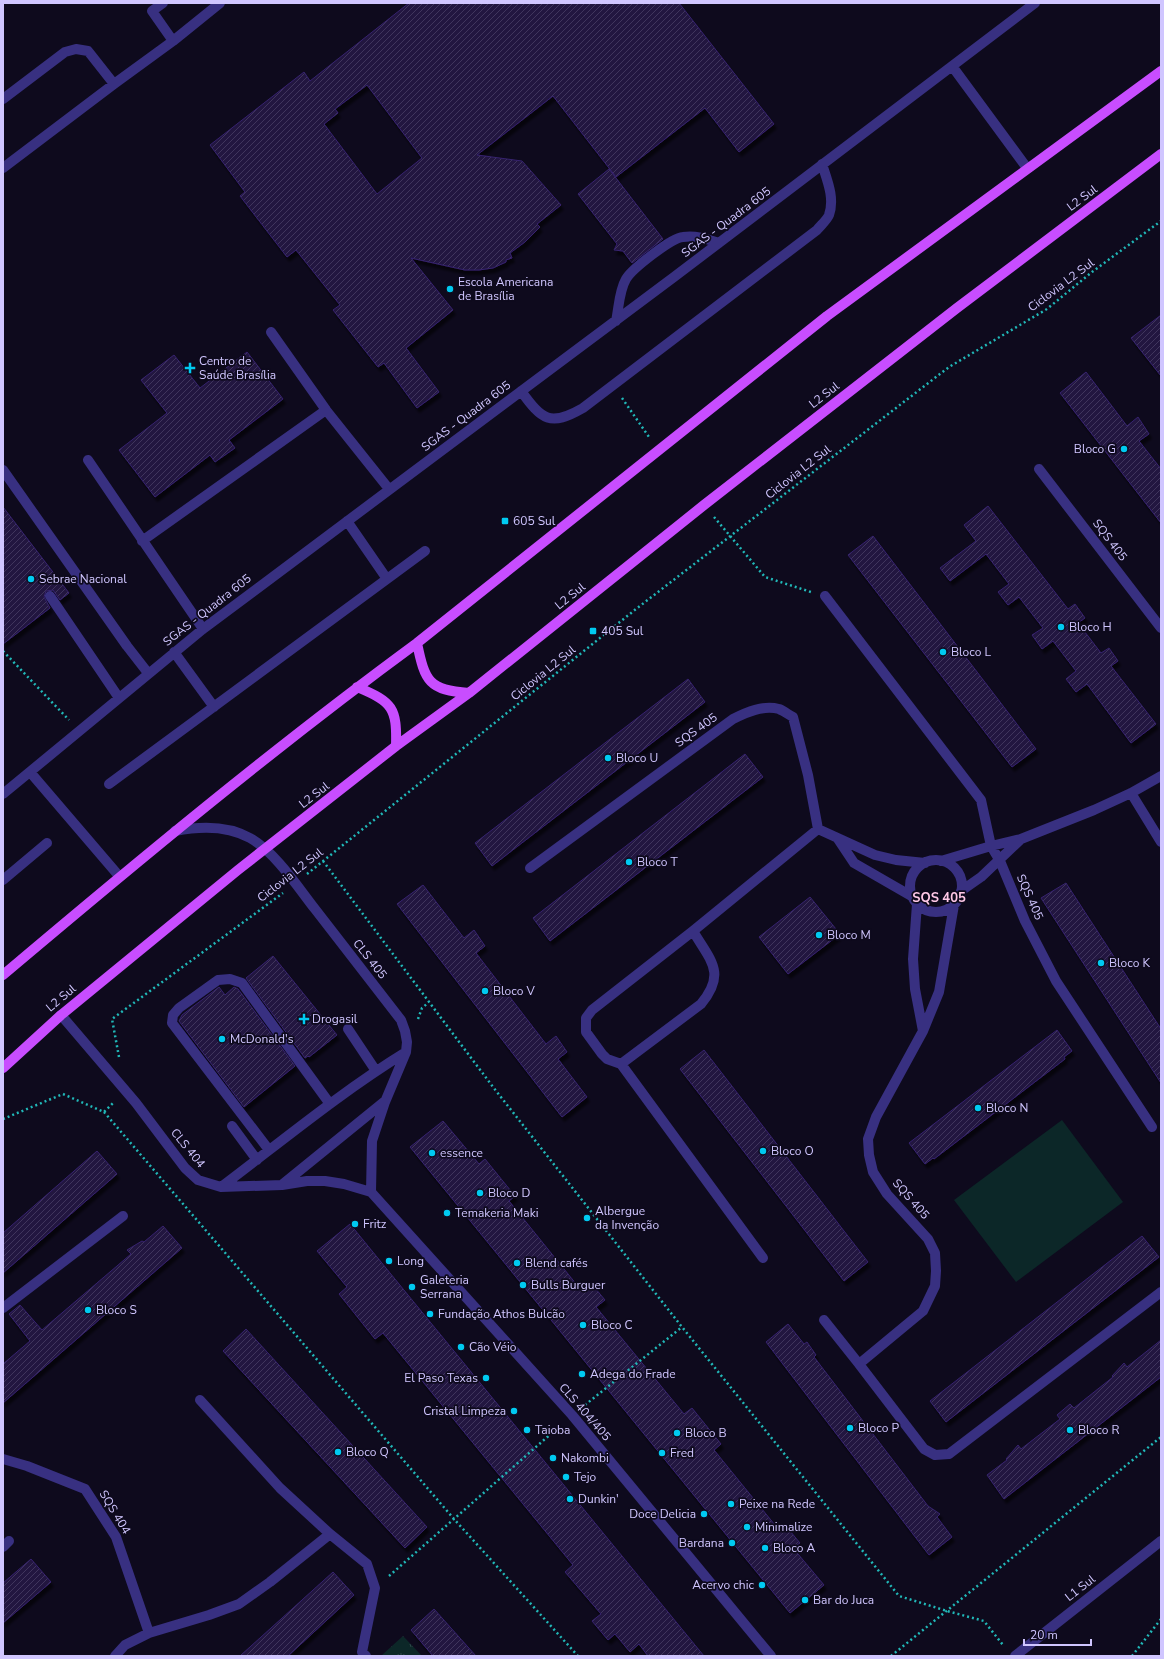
<svg xmlns="http://www.w3.org/2000/svg" width="1164" height="1659" font-family="'Nunito Sans',sans-serif">
  <defs>
    <pattern id="grass-tufts" width="24" height="20" patternUnits="userSpaceOnUse"><rect width="24" height="20" fill="#0c2728"/><path d="M3 7l-1-3M5 7V3M7 7l1-3M15 17l-1-3M17 17v-4M19 17l1-3" fill="none" stroke="#2e4548"/></pattern>
    <pattern id="building-hatch" width="6" height="6" patternUnits="userSpaceOnUse"><rect width="6" height="6" fill="#201440"/><path d="M-1 1l2-2M0 6l6-6M5 7l2-2" fill="none" stroke="#3f355d"/></pattern>
    <filter id="shadow"><feDropShadow dx="2.5" dy="4.5" stdDeviation="1" flood-color="#0009"/></filter>
  </defs>
  <rect width="100%" height="100%" fill="#0e0a1d"/>
  <path fill="url(#grass-tufts)" d="M 403,1636 L 422,1656 L 381,1656 Z"/>
  <path fill="#0c2728" d="M 1062,1120 L 1123,1202 L 1016,1282 L 954,1200 Z"/>
  <path fill="url(#building-hatch)" stroke="#37236f" fill-rule="evenodd" filter="url(#shadow)" d="M 409,3 L 679,3 L 774,124 L 739,152 L 705,108 L 616,177 L 553,96 L 477,155 L 522,161 L 561,205 L 537,224 L 540,227 L 525,242 L 510,253 L 512,258 L 506,260 L 506,262 L 493,268 L 479,270 L 465,270 L 411,258 L 453,310 L 406,348 L 439,392 L 417,408 L 384,363 L 378,367 L 333,310 L 340,305 L 296,250 L 287,257 L 240,196 L 245,192 L 210,145 L 304,72 L 310,81 ZM 367,85 L 422,158 L 377,194 L 324,124 L 338,113 L 335,109 Z
    M 609,169 L 663,239 L 632,263 L 623,251 L 614,250 L 617,244 L 578,194 Z
    M 1161,315 L 1161,376 L 1131,338 Z
    M 247,352 L 283,399 L 229,440 L 235,448 L 215,462 L 210,455 L 155,497 L 119,450 L 167,413 L 141,380 L 174,355 L 200,388 Z
    M 1086,372 L 1127,426 L 1138,417 L 1149,434 L 1139,441 L 1161,469 L 1161,523 L 1060,393 Z
    M 988,506 L 1068,609 L 1075,604 L 1085,618 L 1078,623 L 1101,653 L 1109,648 L 1118,661 L 1111,666 L 1156,724 L 1131,743 L 1087,684 L 1076,692 L 1066,679 L 1076,671 L 1053,641 L 1042,649 L 1032,635 L 1043,628 L 1019,597 L 1008,605 L 998,592 L 1009,584 L 986,554 L 950,581 L 940,568 L 976,541 L 964,525 Z
    M 3,507 L 69,593 L 60,600 L 53,590 L 46,591 L 44,597 L 50,608 L 3,644 Z
    M 873,536 L 1036,749 L 1012,767 L 848,555 Z
    M 688,679 L 705,702 L 492,866 L 475,843 Z
    M 745,754 L 763,777 L 550,941 L 533,918 Z
    M 1066,883 L 1161,1029 L 1161,1083 L 1041,898 Z
    M 423,885 L 464,938 L 474,930 L 485,946 L 476,953 L 546,1044 L 556,1036 L 567,1052 L 558,1059 L 587,1097 L 562,1117 L 397,904 Z
    M 810,897 L 840,934 L 788,974 L 759,937 Z
    M 273,956 L 337,1035 L 309,1057 L 308,1056 L 305,1058 L 246,978 Z
    M 219,987 L 225,995 L 234,987 L 238,989 L 295,1066 L 244,1107 L 179,1021 L 182,1015 Z
    M 1057,1030 L 1072,1051 L 1064,1057 L 1065,1059 L 934,1159 L 933,1158 L 925,1164 L 909,1143 Z
    M 704,1050 L 868,1262 L 844,1281 L 680,1069 Z
    M 443,1121 L 479,1164 L 485,1159 L 515,1196 L 509,1201 L 581,1290 L 590,1282 L 605,1300 L 596,1307 L 684,1414 L 692,1408 L 721,1444 L 714,1450 L 779,1530 L 785,1525 L 800,1543 L 793,1548 L 824,1585 L 790,1613 L 410,1147 Z
    M 97,1151 L 117,1174 L 3,1273 L 3,1233 Z
    M 350,1224 L 417,1306 L 704,1656 L 648,1656 L 639,1644 L 630,1652 L 615,1634 L 608,1640 L 592,1621 L 601,1614 L 565,1572 L 573,1565 L 383,1333 L 375,1339 L 339,1294 L 347,1287 L 317,1251 Z
    M 163,1226 L 182,1248 L 3,1403 L 3,1364 L 30,1341 L 9,1314 L 20,1305 L 42,1330 L 131,1254 L 127,1250 L 142,1241 L 144,1242 Z
    M 1142,1236 L 1159,1257 L 946,1422 L 930,1401 Z
    M 788,1324 L 804,1344 L 807,1342 L 816,1355 L 814,1357 L 928,1506 L 940,1514 L 937,1517 L 952,1537 L 929,1555 L 766,1342 Z
    M 246,1329 L 427,1527 L 405,1548 L 223,1351 Z
    M 1161,1340 L 1161,1377 L 1004,1499 L 987,1475 L 1007,1460 L 1006,1459 L 1018,1445 L 1021,1449 L 1060,1419 L 1057,1415 L 1070,1404 L 1074,1408 L 1113,1377 L 1112,1376 L 1124,1363 L 1127,1367 Z
    M 31,1559 L 51,1582 L 3,1623 L 3,1583 Z
    M 333,1572 L 354,1595 L 288,1656 L 240,1656 Z
    M 434,1609 L 476,1656 L 433,1656 L 411,1630 Z"/>
  <g fill="none" stroke-linecap="round" stroke-linejoin="round">
    <path stroke="#21b8b8" stroke-width="2.5" stroke-dasharray="2 3" stroke-linecap="butt" d="M 622,398 L 649,437
      M 714,517 L 765,577 L 811,592
      M 3,651 L 69,720
      M 323,861 L 493,1087 L 682,1327 L 899,1596 L 947,1611 L 984,1621 L 1003,1645
      M 307,874 L 636,609 L 949,367 L 1047,309 L 1092,272 L 1161,221
      M 418,1019 L 422,1008 L 428,1003
      M 119,1057 L 112,1019 L 283,893
      M 104,1112 L 454,1519 L 578,1656
      M 3,1119 L 63,1094 L 104,1112 L 114,1102
      M 585,1405 L 682,1327
      M 389,1576 L 561,1425
      M 891,1656 L 1161,1437
      M 1132,1656 L 1161,1619"/>
    <path stroke="#383081" stroke-width="10" d="M 163,3 L 152,11 L 173,41
      M 952,66 L 1027,168
      M 3,99 L 65,52 L 76,49 L 88,51 L 114,84
      M 3,168 L 114,84 L 173,41 L 220,3
      M 616,321 C 619,307 619,291 626,279 C 632,269 671,238 683,237 C 696,235 707,239 719,243
      M 271,332 L 326,410 L 389,489
      M 521,391 C 542,420 550,427 583,408 L 817,230 C 821,225 827,220 829,215 C 835,198 827,180 822,164
      M 88,460 L 203,629
      M 1039,469 L 1161,628
      M 3,470 L 127,646 L 148,673
      M 347,521 L 387,579
      M 142,541 L 326,410
      M 50,596 L 119,698
      M 825,596 L 981,800 L 991,846 L 1000,861 L 1025,921 L 1056,981 L 1152,1127
      M 174,652 L 214,707
      M 30,772 L 119,876
      M 109,784 L 425,551
      M 1131,793 L 1161,842
      M 3,794 L 203,629 L 674,277 L 1035,3
      M 175,831 C 200,826 227,825 250,838 C 276,853 297,886 315,909 C 344,946 372,983 401,1020 L 405,1031 L 407,1042 L 406,1052 L 385,1102 L 372,1141 L 371,1192
      M 838,839 L 854,863 L 913,897
      M910 886a26 26 0 1 1 52 0a26 26 0 1 1-52 0Z
      M 941,861 L 991,846 L 1021,839 L 1094,810 L 1131,793 L 1161,776
      M 530,868 L 733,719 C 747,712 763,705 779,709 C 784,711 789,715 793,717 L 808,775 L 818,829
      M 3,880 L 47,843
      M 961,891 L 981,877 L 1021,839
      M 917,904 L 913,959 L 915,989 L 923,1031
      M 61,1015 L 136,1103 L 185,1168 L 198,1180 L 221,1187 L 282,1185 L 307,1181 L 325,1181 L 344,1184 L 371,1192
      M 348,1029 L 376,1071
      M 621,1064 L 701,1004 C 727,973 710,960 693,931
      M 232,1126 L 257,1160
      M 269,1150 L 172,1023 L 173,1015 L 179,1008 L 218,980 L 230,979 L 242,983 L 330,1104
      M 283,1184 L 384,1102
      M 221,1187 C 282,1141 341,1092 406,1052
      M 371,1192 L 572,1415 L 771,1656
      M 763,1258 L 621,1064 L 607,1059 L 602,1054 L 586,1032 L 586,1018 L 592,1010 L 693,931 L 818,829 L 875,855 L 896,860 L 925,863
      M 3,1308 L 123,1216
      M 824,1320 L 859,1364 L 923,1311 L 935,1286 L 936,1271 L 935,1253 L 928,1239 L 887,1194 L 873,1172 L 869,1155 L 868,1139 L 876,1117 L 923,1031 L 939,992 L 954,905
      M 859,1364 L 924,1449 L 935,1455 L 949,1454 L 1161,1292
      M 3,1459 L 27,1466 L 85,1489 L 116,1537 L 149,1633
      M 330,1534 L 367,1564 L 375,1588 L 362,1652 L 366,1656
      M 3,1547 L 9,1541
      M 115,1656 L 125,1645 L 149,1633 L 209,1615 L 239,1604 L 270,1582 L 330,1534 L 280,1488 L 200,1400
      M 1015,1656 L 1161,1541"/>
    <path stroke="#c84dff" stroke-width="10" d="M 417,643 C 425,682 429,690 469,693
      M 357,687 C 393,702 397,708 396,746
      M 3,975 C 138,861 274,748 417,643 L 827,316 L 1161,71
      M 3,1068 L 61,1015 L 238,870 L 396,746 L 469,693 L 704,505 L 957,308 L 1161,154"/>
  </g>
  <g fill="#00caf1" stroke="#0e0a1d" stroke-width="1.5">
    <circle cx="450" cy="289" r="4"/>
    <path d="M188 362h4v4h4v4h-4v4h-4v-4h-4v-4h4z"/>
    <circle cx="1124" cy="449" r="4"/>
    <rect x="501" y="517" width="8" height="8" rx="2"/>
    <circle cx="31" cy="579" r="4"/>
    <circle cx="1061" cy="627" r="4"/>
    <rect x="589" y="627" width="8" height="8" rx="2"/>
    <circle cx="943" cy="652" r="4"/>
    <circle cx="608" cy="758" r="4"/>
    <circle cx="629" cy="862" r="4"/>
    <circle cx="819" cy="935" r="4"/>
    <circle cx="1101" cy="963" r="4"/>
    <circle cx="485" cy="991" r="4"/>
    <path d="M302 1013h4v4h4v4h-4v4h-4v-4h-4v-4h4z"/>
    <circle cx="222" cy="1039" r="4"/>
    <circle cx="978" cy="1108" r="4"/>
    <circle cx="763" cy="1151" r="4"/>
    <circle cx="432" cy="1153" r="4"/>
    <circle cx="480" cy="1193" r="4"/>
    <circle cx="447" cy="1213" r="4"/>
    <circle cx="587" cy="1218" r="4"/>
    <circle cx="355" cy="1224" r="4"/>
    <circle cx="389" cy="1261" r="4"/>
    <circle cx="517" cy="1263" r="4"/>
    <circle cx="523" cy="1285" r="4"/>
    <circle cx="412" cy="1287" r="4"/>
    <circle cx="88" cy="1310" r="4"/>
    <circle cx="430" cy="1314" r="4"/>
    <circle cx="583" cy="1325" r="4"/>
    <circle cx="461" cy="1347" r="4"/>
    <circle cx="582" cy="1374" r="4"/>
    <circle cx="486" cy="1378" r="4"/>
    <circle cx="514" cy="1411" r="4"/>
    <circle cx="850" cy="1428" r="4"/>
    <circle cx="527" cy="1430" r="4"/>
    <circle cx="1070" cy="1430" r="4"/>
    <circle cx="677" cy="1433" r="4"/>
    <circle cx="338" cy="1452" r="4"/>
    <circle cx="662" cy="1453" r="4"/>
    <circle cx="553" cy="1458" r="4"/>
    <circle cx="566" cy="1477" r="4"/>
    <circle cx="570" cy="1499" r="4"/>
    <circle cx="731" cy="1504" r="4"/>
    <circle cx="704" cy="1514" r="4"/>
    <circle cx="747" cy="1527" r="4"/>
    <circle cx="732" cy="1543" r="4"/>
    <circle cx="765" cy="1548" r="4"/>
    <circle cx="762" cy="1585" r="4"/>
    <circle cx="805" cy="1600" r="4"/>
  </g>
  <g text-anchor="middle" dominant-baseline="central" stroke-width="3.5" stroke-linejoin="round" paint-order="stroke">
    <g font-size="12" fill="#d0c6ff" stroke="#0e0a1d">
      <text transform="translate(1082 198) rotate(-37)">L2 Sul</text>
      <text transform="translate(726 222) rotate(-37)">SGAS - Quadra 605</text>
      <text transform="translate(1061 285) rotate(-37)">Ciclovia L2 Sul</text>
      <text transform="translate(824 395) rotate(-38)">L2 Sul</text>
      <text transform="translate(466 416) rotate(-37)">SGAS - Quadra 605</text>
      <text transform="translate(798 472) rotate(-38)">Ciclovia L2 Sul</text>
      <text transform="translate(1110 540) rotate(53)">SQS 405</text>
      <text transform="translate(570 596) rotate(-39)">L2 Sul</text>
      <text transform="translate(207 610) rotate(-38)">SGAS - Quadra 605</text>
      <text transform="translate(543 673) rotate(-39)">Ciclovia L2 Sul</text>
      <text transform="translate(696 730) rotate(-36)">SQS 405</text>
      <text transform="translate(314 795) rotate(-38)">L2 Sul</text>
      <text transform="translate(290 875) rotate(-38)">Ciclovia L2 Sul</text>
      <text transform="translate(1030 897) rotate(66)">SQS 405</text>
      <text transform="translate(370 959) rotate(52)">CLS 405</text>
      <text transform="translate(61 998) rotate(-40)">L2 Sul</text>
      <text transform="translate(188 1148) rotate(51)">CLS 404</text>
      <text transform="translate(911 1199) rotate(49)">SQS 405</text>
      <text transform="translate(585 1412) rotate(49)">CLS 404/405</text>
      <text transform="translate(115 1512) rotate(59)">SQS 404</text>
      <text transform="translate(1080 1588) rotate(-38)">L1 Sul</text>
    </g>
    <g font-size="12" fill="#d0c6ff" stroke="#0e0a1d" text-anchor="start">
      <text x="458" y="282">Escola Americana<tspan x="458" dy="14">de Brasília</tspan></text>
      <text x="199" y="361">Centro de<tspan x="199" dy="14">Saúde Brasília</tspan></text>
      <text x="1116" y="449" text-anchor="end">Bloco G</text>
      <text x="513" y="521">605 Sul</text>
      <text x="39" y="579">Sebrae Nacional</text>
      <text x="1069" y="627">Bloco H</text>
      <text x="601" y="631">405 Sul</text>
      <text x="951" y="652">Bloco L</text>
      <text x="616" y="758">Bloco U</text>
      <text x="637" y="862">Bloco T</text>
      <text x="827" y="935">Bloco M</text>
      <text x="1109" y="963">Bloco K</text>
      <text x="493" y="991">Bloco V</text>
      <text x="312" y="1019">Drogasil</text>
      <text x="230" y="1039">McDonald's</text>
      <text x="986" y="1108">Bloco N</text>
      <text x="771" y="1151">Bloco O</text>
      <text x="440" y="1153">essence</text>
      <text x="488" y="1193">Bloco D</text>
      <text x="595" y="1211">Albergue<tspan x="595" dy="14">da Invenção</tspan></text>
      <text x="455" y="1213">Temakeria Maki</text>
      <text x="363" y="1224">Fritz</text>
      <text x="397" y="1261">Long</text>
      <text x="525" y="1263">Blend cafés</text>
      <text x="420" y="1280">Galeteria<tspan x="420" dy="14">Serrana</tspan></text>
      <text x="531" y="1285">Bulls Burguer</text>
      <text x="96" y="1310">Bloco S</text>
      <text x="438" y="1314">Fundação Athos Bulcão</text>
      <text x="591" y="1325">Bloco C</text>
      <text x="469" y="1347">Cão Véio</text>
      <text x="590" y="1374">Adega do Frade</text>
      <text x="478" y="1378" text-anchor="end">El Paso Texas</text>
      <text x="506" y="1411" text-anchor="end">Cristal Limpeza</text>
      <text x="858" y="1428">Bloco P</text>
      <text x="535" y="1430">Taioba</text>
      <text x="1078" y="1430">Bloco R</text>
      <text x="685" y="1433">Bloco B</text>
      <text x="346" y="1452">Bloco Q</text>
      <text x="670" y="1453">Fred</text>
      <text x="561" y="1458">Nakombi</text>
      <text x="574" y="1477">Tejo</text>
      <text x="578" y="1499">Dunkin'</text>
      <text x="739" y="1504">Peixe na Rede</text>
      <text x="696" y="1514" text-anchor="end">Doce Delicia</text>
      <text x="755" y="1527">Minimalize</text>
      <text x="724" y="1543" text-anchor="end">Bardana</text>
      <text x="773" y="1548">Bloco A</text>
      <text x="754" y="1585" text-anchor="end">Acervo chic</text>
      <text x="813" y="1600">Bar do Juca</text>
    </g>
    <g font-size="13" font-weight="bold" fill="#ffc8e7" stroke="#0e0a1d">
      <text x="939" y="898">SQS 405</text>
    </g>
  </g>
  <rect width="1164" height="1659" fill="none" stroke="#d0c6ff" stroke-width="8"/>
  <path d="M1024 1639v6h67v-6" fill="none" stroke="#d0c6ff" stroke-width="2"/>
  <text x="1030" y="1639" font-size="12" fill="#d0c6ff" stroke="#0e0a1d" stroke-width="3" paint-order="stroke">20 m</text>
</svg>
